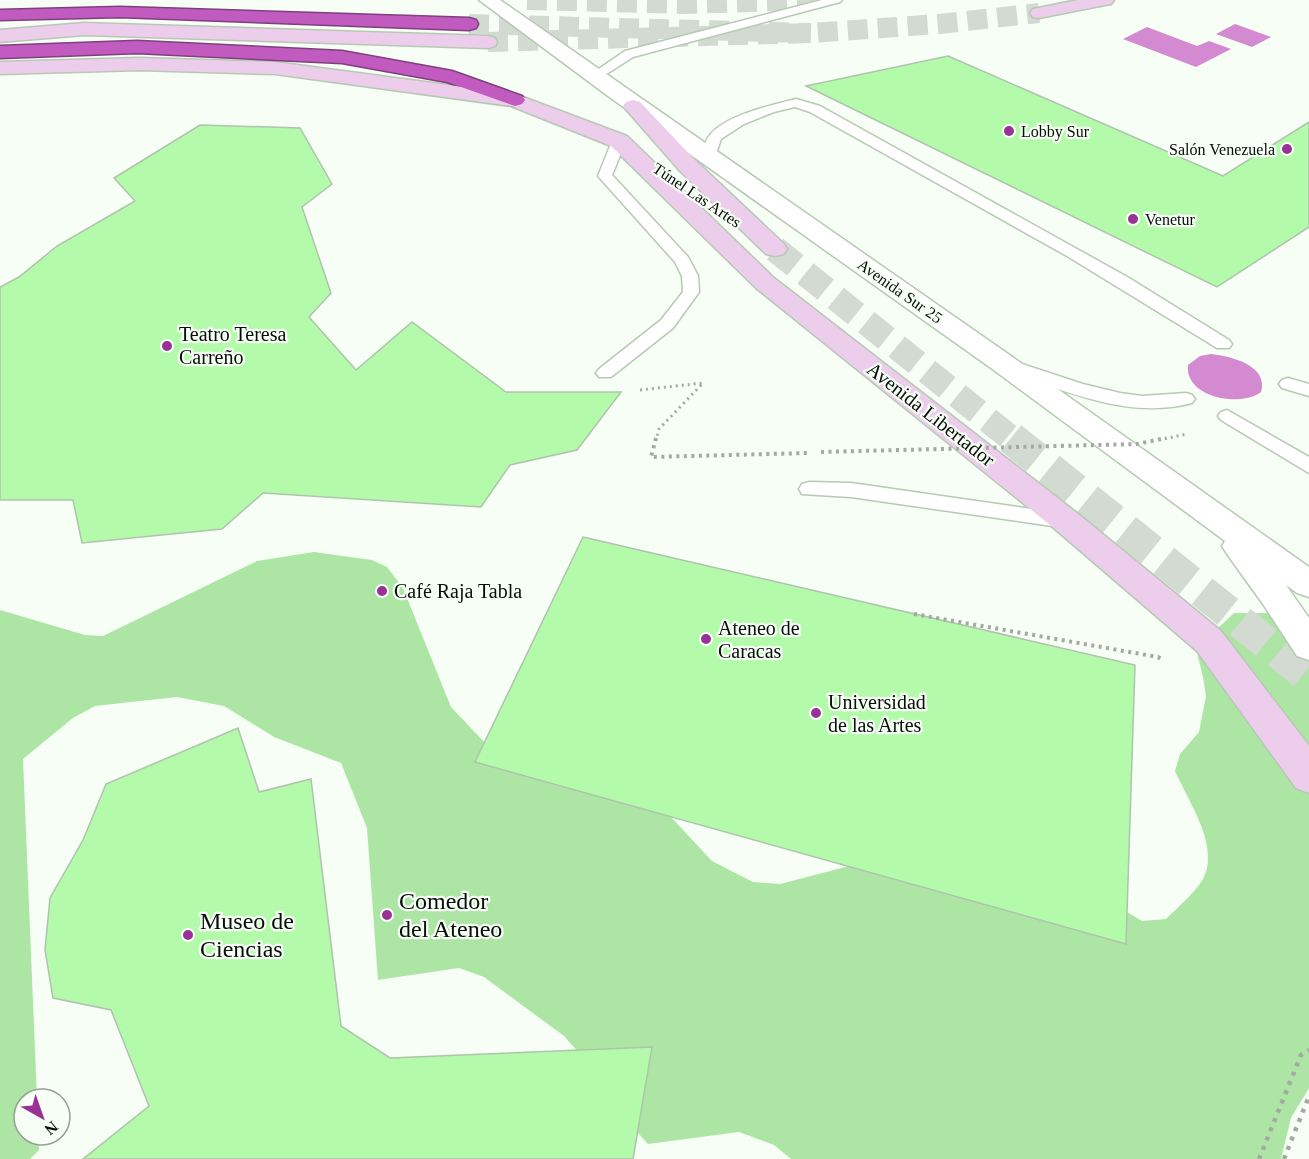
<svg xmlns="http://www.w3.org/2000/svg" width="1309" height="1159" font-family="'Times New Roman',serif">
  <rect width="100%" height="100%" fill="#f6fef5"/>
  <path fill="#ade5a5" d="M 314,552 L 372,560 L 387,567 L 403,588 L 451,707 L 487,745 L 656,801 L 712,861 L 753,882 L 780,884 L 853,865 L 1120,908 L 1142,921 L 1166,919 C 1177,908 1198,890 1204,877 C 1219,844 1188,801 1175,771 L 1180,754 L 1199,732 L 1206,696 L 1203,677 L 1198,657 L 1201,644 L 1234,613 L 1272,613 L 1309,619 L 1309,1088 L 1291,1118 L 1281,1159 L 791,1159 L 774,1145 L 739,1132 L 648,1144 L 630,1124 L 580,1054 L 564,1036 L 484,977 L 459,968 L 378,980 L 367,828 L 341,763 L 274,737 L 224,706 L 177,697 L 95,706 L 73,718 L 23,759 L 37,1099 L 24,1099 L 24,1135 L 38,1135 L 39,1150 L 30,1159 L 0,1159 L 0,610 L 85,635 L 103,636 L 257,561 Z"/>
  <path fill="#d38ad0" d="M 1235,24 L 1271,37 L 1252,47 L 1216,34 Z
    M 1147,27 L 1197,46 L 1209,41 L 1231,49 L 1196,67 L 1123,39 Z
    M 1211,354 C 1230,356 1269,365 1261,392 C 1240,408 1184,397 1188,365 L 1200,356 Z"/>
  <path fill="#b4faab" stroke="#b0c3ae" stroke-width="1.5" d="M 948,56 L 1223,176 L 1309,122 L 1309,227 L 1217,287 L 806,86 Z
    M 200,125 L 300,128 L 332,184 L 302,207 L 331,293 L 309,317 L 356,370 L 412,322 L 506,392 L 621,392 L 577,450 L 510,465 L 481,507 L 263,493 L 222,529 L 82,543 L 73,500 L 0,500 L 0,287 L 19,277 L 57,246 L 135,201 L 114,178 Z
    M 583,537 L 1135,665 L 1126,944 L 475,762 Z
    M 238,728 L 259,792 L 311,779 L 341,1026 L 390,1058 L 652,1047 L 633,1159 L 83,1159 L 149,1106 L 111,1010 L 53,998 L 45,950 L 50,898 L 83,840 L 106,784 Z"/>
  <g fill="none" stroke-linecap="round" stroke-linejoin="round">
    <path stroke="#d2dad1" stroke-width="20" stroke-dasharray="20 10" stroke-linecap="butt" d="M 527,0 L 686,4 L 814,0
      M 488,42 L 811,33 L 939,24 L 1039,13"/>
    <path stroke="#d2dad1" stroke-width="26" stroke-dasharray="26 13" stroke-linecap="butt" d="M 775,249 L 1013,440"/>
    <path stroke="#d2dad1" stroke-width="33" stroke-dasharray="33 16" stroke-linecap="butt" d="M 1011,438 L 1309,677"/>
    <path stroke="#d2dad1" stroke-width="20" stroke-dasharray="20 10" stroke-linecap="butt" d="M 469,24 L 811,33"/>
    <defs>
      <path id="lane" d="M 822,0 L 842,0 L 840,2 L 633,57 L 597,80 L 589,80 L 587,77 L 625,51 Z
        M 796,99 L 820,106 L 1129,278 L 1229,340 L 1232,344 L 1229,348 L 1217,348 L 1067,256 L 810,112 L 795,107 L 774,112 L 744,124 L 721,139 L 714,160 L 704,160 L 702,157 C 704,150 705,140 710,135 C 726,115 772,105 796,99 Z
        M 619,137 L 626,141 L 612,175 L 688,257 L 698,276 L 699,292 L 673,328 L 611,377 L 599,377 L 596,373 L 599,369 L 661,320 L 683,292 L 682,276 L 675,262 L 598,176 L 612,141 Z
        M 1013,361 L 1083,384 L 1120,393 L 1142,396 L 1186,393 L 1192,395 L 1195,399 L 1192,403 C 1130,420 1065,391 1007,371 L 1004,367 L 1007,363 Z
        M 1288,378 L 1309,384 L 1309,396 L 1282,388 L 1279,384 L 1282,380 Z
        M 1227,410 L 1309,457 L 1309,473 L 1221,420 L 1218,416 L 1221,412 Z
        M 809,482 L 851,483 L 1066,514 L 1073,516 L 1076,521 L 1073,526 L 1066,528 L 851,497 L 802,494 L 799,489 L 802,484 Z"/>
      <path id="street" d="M 479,0 L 500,0 L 1011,356 L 1309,567 L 1309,597 L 1297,593 L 1286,585 L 1309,618 L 1309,660 L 1297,656 L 1263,604 L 1227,554 L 1222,546 L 1225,541 L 991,368 L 608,96 Z"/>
      <path id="secondary" d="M 1078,0 L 1114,0 L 1111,4 L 1105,5 L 1039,18 L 1033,17 L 1030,13 L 1033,9 Z
        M 84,23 L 488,36 L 495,38 L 497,42 L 495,46 L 488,48 L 84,35 L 0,42 L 0,30 Z
        M 139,58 L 275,62 L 515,94 L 627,136 L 774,278 L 1077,513 L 1221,631 L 1309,746 L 1309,793 L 1296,788 L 1197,651 L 1055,529 L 756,288 L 611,146 L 511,106 L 275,74 L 139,70 L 0,74 L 0,62 Z
        M 633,100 L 640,102 L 696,161 L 784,244 L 787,249 L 784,254 L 775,256 L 766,254 L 680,171 L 623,106 L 626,102 Z"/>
      <path id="highway" d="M 120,7 L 469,18 L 476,20 L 478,24 L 476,28 L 469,30 L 120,17 L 0,20 L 0,10 Z
        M 137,41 L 342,51 L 452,71 L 522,96 L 525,100 L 522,104 L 515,106 L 447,82 L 342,63 L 137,53 L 0,58 L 0,46 Z"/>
    </defs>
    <use href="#lane" stroke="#b7c9b4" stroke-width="3"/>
    <use href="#street" stroke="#b7c9b4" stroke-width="3"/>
    <use href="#secondary" stroke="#b7c9b4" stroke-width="3"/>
    <use href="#highway" stroke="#80407f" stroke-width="3"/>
    <path stroke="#a3aaa2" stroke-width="3" stroke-dasharray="2 4" stroke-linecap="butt" d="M 640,390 L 703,383 L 659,429 L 656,440"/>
    <path stroke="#a3aaa2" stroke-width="4" stroke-dasharray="3 4.5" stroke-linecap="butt" d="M 656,438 L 651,457 L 808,453
      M 914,614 L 1158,657 L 1164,661"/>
    <path stroke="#a3aaa2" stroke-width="4.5" stroke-dasharray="4 6" stroke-linecap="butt" d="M 1259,1159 L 1301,1055 L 1309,1050
      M 1284,1159 L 1309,1096"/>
    <use href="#lane" fill="#fff" fill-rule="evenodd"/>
    <use href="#street" fill="#fff" fill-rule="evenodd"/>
    <use href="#secondary" fill="#ecceec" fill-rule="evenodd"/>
    <use href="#highway" fill="#c15bbf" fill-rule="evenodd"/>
    <path stroke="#a3aaa2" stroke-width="3" stroke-dasharray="2 4" stroke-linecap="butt" d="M 1159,440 L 1187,434"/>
    <path stroke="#a3aaa2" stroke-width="4" stroke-dasharray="3 4.5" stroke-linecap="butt" d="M 821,452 L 1137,444 L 1166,438"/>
  </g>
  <g fill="#983297" stroke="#f6fef5" stroke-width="2">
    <circle cx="1009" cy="131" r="6"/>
    <circle cx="1287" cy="149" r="6"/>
    <circle cx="1133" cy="219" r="6"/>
    <circle cx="167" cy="346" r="6"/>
    <circle cx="382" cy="591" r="6"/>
    <circle cx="706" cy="639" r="6"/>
    <circle cx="816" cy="713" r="6"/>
    <circle cx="387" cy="915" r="6"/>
    <circle cx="188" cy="935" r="6"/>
  </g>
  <g text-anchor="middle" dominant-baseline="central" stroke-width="4.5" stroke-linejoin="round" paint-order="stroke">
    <g font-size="16" fill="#070d07" stroke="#f6fef5" text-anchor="start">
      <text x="1021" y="131">Lobby Sur</text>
      <text x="1275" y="149" text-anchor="end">Salón Venezuela</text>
      <text x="1145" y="219">Venetur</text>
    </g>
    <g font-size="16" fill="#070d07" stroke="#f6fef5">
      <text transform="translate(697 195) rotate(34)">Túnel Las Artes</text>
      <text transform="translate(900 291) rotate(35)">Avenida Sur 25</text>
    </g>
    <g font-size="20" fill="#070d07" stroke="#f6fef5" text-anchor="start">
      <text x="179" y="334">Teatro Teresa<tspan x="179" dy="23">Carreño</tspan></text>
      <text x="394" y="591">Café Raja Tabla</text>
      <text x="718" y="628">Ateneo de<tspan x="718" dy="23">Caracas</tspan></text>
      <text x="828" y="702">Universidad<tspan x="828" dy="23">de las Artes</tspan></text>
    </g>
    <g font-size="20" fill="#070d07" stroke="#f6fef5">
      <text transform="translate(931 414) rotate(38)">Avenida Libertador</text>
    </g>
    <g font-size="24" fill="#070d07" stroke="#f6fef5" text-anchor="start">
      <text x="399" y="901">Comedor<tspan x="399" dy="28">del Ateneo</tspan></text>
      <text x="200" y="921">Museo de<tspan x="200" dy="28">Ciencias</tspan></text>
    </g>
  </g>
  <g transform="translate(42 1117) rotate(140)"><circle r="28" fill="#f6fef5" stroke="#969e96" stroke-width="1.5"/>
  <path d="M0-4.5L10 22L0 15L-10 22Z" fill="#983297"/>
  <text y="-9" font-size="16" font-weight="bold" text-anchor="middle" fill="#070d07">N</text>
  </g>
</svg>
